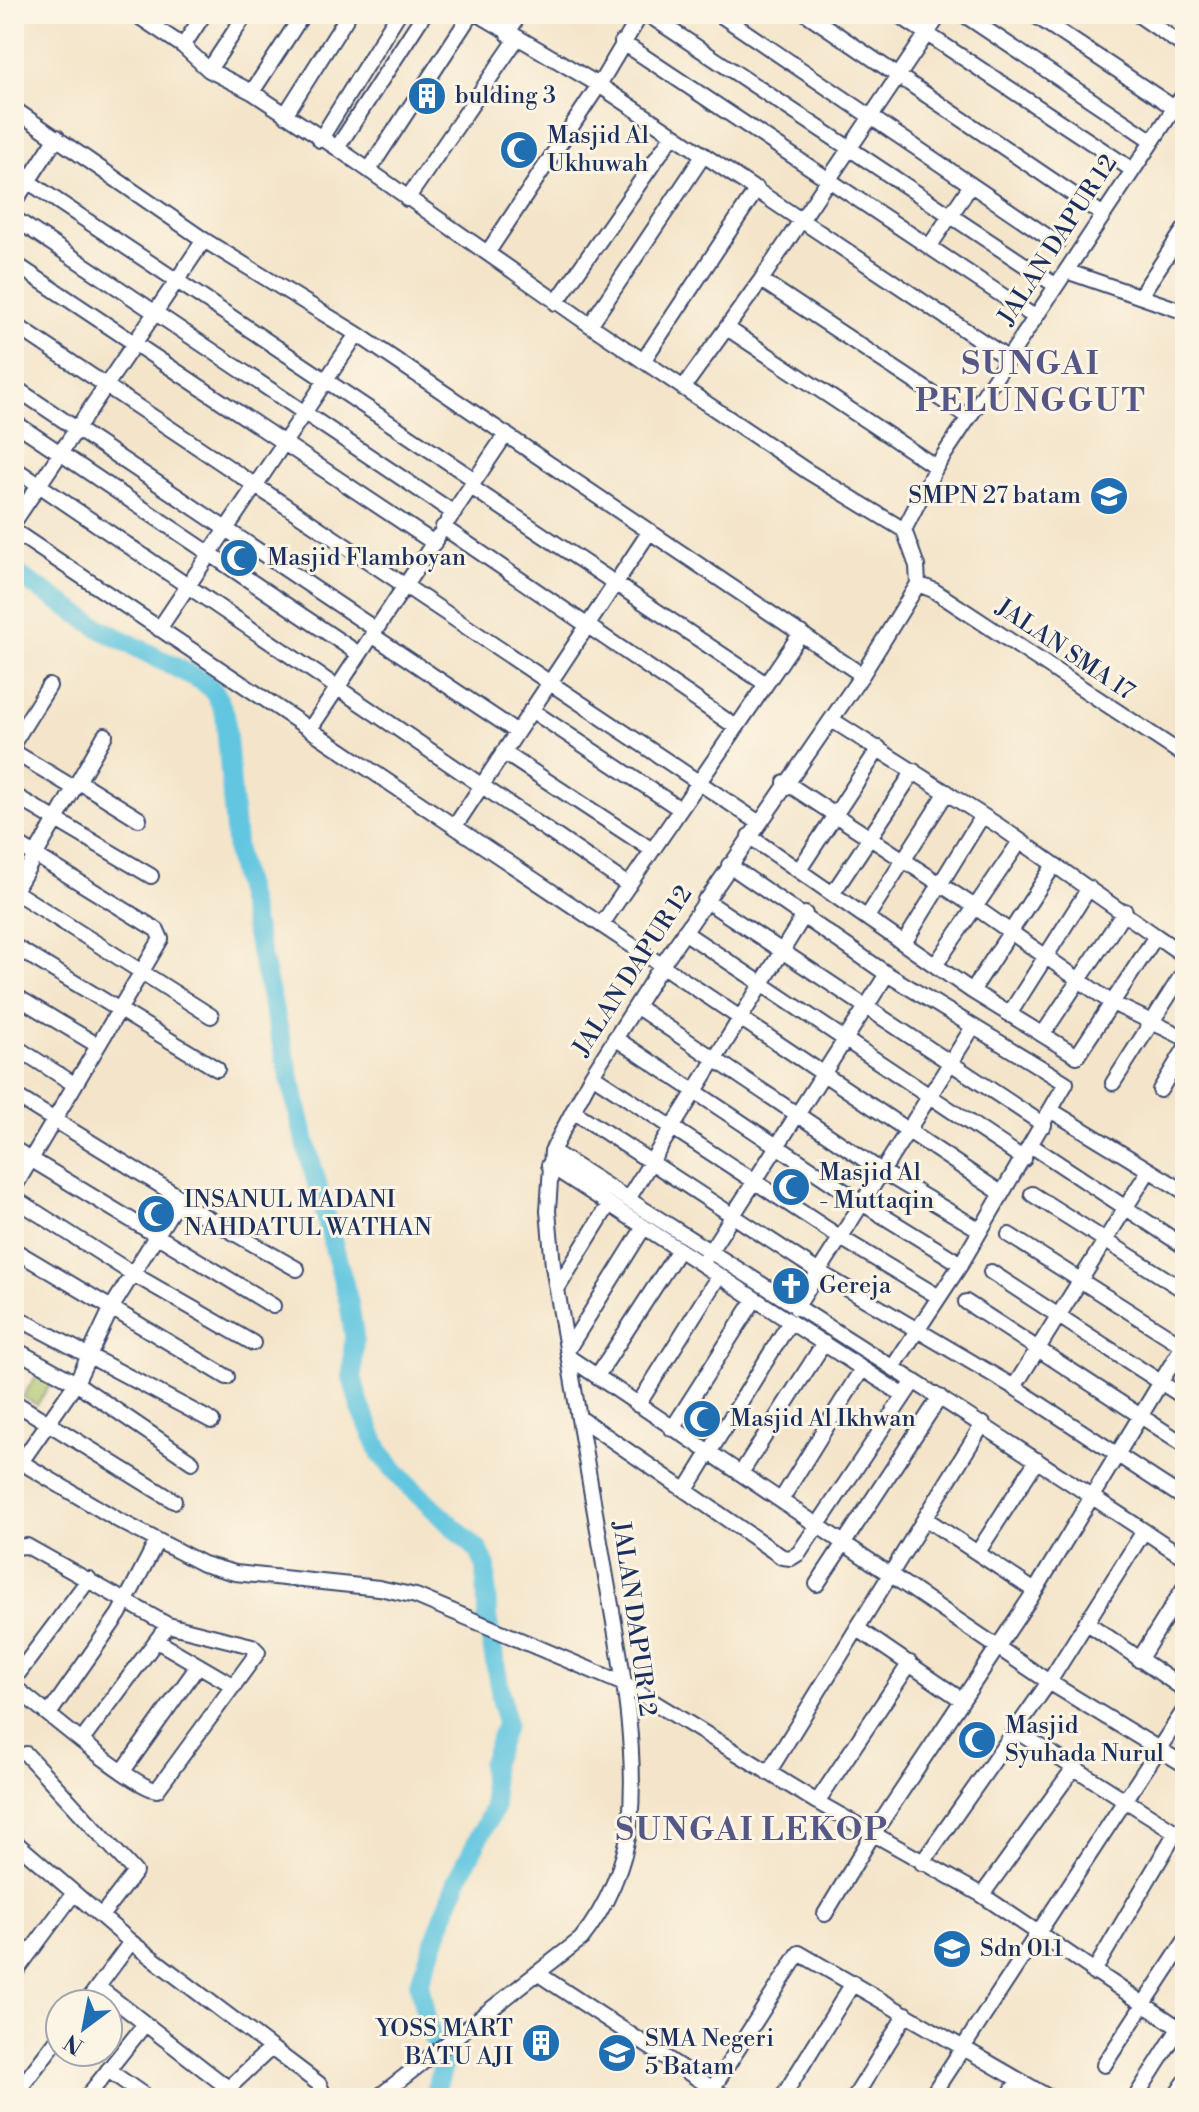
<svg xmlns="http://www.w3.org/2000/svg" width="1199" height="2112" font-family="'Libre Bodoni',serif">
  <rect width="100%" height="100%" fill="#fcf5e5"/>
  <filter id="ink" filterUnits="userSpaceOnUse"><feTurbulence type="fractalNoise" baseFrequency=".0125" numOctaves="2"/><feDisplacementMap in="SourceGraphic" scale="16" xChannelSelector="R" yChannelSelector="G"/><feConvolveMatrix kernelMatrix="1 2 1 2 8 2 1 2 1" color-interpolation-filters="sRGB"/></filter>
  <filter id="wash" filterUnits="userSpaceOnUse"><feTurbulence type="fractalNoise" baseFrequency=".006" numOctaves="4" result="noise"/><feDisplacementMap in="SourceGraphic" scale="32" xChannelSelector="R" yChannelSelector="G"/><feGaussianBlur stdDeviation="1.8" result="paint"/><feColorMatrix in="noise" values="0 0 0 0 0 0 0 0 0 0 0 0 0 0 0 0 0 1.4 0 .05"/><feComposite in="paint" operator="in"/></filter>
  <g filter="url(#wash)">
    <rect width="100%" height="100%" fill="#f4e5ca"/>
    <path fill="#abc267" stroke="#637862" stroke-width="2" d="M 38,1373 L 52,1381 L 37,1405 L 23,1397 Z"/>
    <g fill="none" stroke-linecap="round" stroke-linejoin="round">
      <path stroke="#62c6e0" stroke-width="20" d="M 14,572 L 101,629 L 204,682 L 216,694 L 225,714 L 237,855 L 303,1132 L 349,1303 L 354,1335 L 352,1377 L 360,1406 L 381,1454 L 406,1483 L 479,1551 L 486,1567 L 487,1617 L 506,1724 L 491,1765 L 494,1808 L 458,1879 L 419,1983 L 428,2028 L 445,2060 L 433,2098"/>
    </g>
  </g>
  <g filter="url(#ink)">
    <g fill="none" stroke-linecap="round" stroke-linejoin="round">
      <defs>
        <path id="minor" d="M 135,14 L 183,46 L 209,70 L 252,92 L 337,148 L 590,325 L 807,471 L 904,530
          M 478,14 L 599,85 L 1007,358
          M 647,14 L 1055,285
          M 719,14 L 1057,243
          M 807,14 L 1102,214
          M 897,14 L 1131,169
          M 963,14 L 1151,140
          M 1033,14 L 1185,115
          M 1137,14 L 1185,47
          M 508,34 L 519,14
          M 622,42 L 1033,316
          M 183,46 L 204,14
          M 209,70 L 246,14
          M 252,92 L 303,14
          M 14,109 L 204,240 L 357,334 L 862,675
          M 285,115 L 349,14
          M 320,140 L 398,14
          M 337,148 L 424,14
          M 369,170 L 471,14
          M 14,172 L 475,480
          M 407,199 L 516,40
          M 14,203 L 57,137
          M 14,218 L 454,513
          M 929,247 L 971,185
          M 488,252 L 599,85 L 641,14
          M 14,263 L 434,543
          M 1066,271 L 1185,312
          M 761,280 L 968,417
          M 1140,296 L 1185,228
          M 556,303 L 673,135
          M 14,324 L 758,822
          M 590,325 L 703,156
          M 727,328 L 936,467
          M 643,361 L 757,189
          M 14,387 L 375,629
          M 683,388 L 761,280 L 940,14
          M 14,422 L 359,654
          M 14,468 L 628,885
          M 471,487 L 766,684
          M 449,519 L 506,434
          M 14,522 L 204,240
          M 443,527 L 736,727
          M 14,531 L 1001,1193
          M 918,584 L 933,590 L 1185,756
          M 159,629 L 357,334
          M 372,635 L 517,732
          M 531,710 L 680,809
          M 310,729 L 438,536
          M 14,742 L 49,686
          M 14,752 L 74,788
          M 503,752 L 652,850
          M 78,781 L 139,819
          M 785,782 L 975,907 L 1112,1003 L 1185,1038
          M 14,795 L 151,876
          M 455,826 L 650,531
          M 749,836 L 972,991 L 1077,1056 L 1156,936 L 999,826 L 832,720
          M 14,842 L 157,930 L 161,939 L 14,1188
          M 729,865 L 887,974 L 1066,1083 L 961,1264 L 893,1367
          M 799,870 L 879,748
          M 14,891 L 211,1016
          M 14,892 L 105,735
          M 833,893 L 914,771
          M 705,900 L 1044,1125
          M 867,917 L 947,792
          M 602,924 L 801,633
          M 684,932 L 1024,1159
          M 1156,936 L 1185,956
          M 904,943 L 982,816
          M 14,946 L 217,1069
          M 936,964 L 1019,843
          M 972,991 L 1054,865
          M 14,995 L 97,1045
          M 637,1007 L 883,1172 L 980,1230
          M 1010,1013 L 1089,888
          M 1043,1034 L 1125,911
          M 615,1038 L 862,1203 L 961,1264
          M 14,1046 L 74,1084
          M 592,1075 L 841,1238 L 939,1297
          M 1113,1083 L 1185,970
          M 1160,1090 L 1185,1049
          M 14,1095 L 176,1195 L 178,1201 L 297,1269
          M 573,1111 L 819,1272 L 1014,1387 L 1185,1499
          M 1052,1111 L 1185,1192
          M 1032,1146 L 1185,1247
          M 14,1149 L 273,1306
          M 552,1151 C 764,1286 976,1419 1185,1558
          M 549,1165 L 903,1395
          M 1032,1194 L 1185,1291
          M 14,1198 L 133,1274 L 253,1343
          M 628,1199 L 805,914
          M 1009,1235 L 1185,1347
          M 14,1250 L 227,1377
          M 705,1259 L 887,974
          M 991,1272 L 1185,1398
          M 557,1289 L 609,1204
          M 966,1302 L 1185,1445
          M 796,1308 L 973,1027
          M 14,1316 L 212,1421
          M 14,1349 L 76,1383 L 192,1462
          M 568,1349 L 644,1227
          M 570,1358 L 1049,1682 L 1185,1765
          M 597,1376 L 678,1251
          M 1014,1387 L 1149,1170
          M 14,1402 L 174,1501
          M 638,1405 L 718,1277
          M 580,1418 L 782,1557 L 791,1558 L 799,1553 L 914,1381
          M 672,1429 L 755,1299
          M 14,1458 L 118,1520 L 203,1564 L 235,1573 L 379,1588 L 416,1596 L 624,1684 L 817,1802 L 982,1895 L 1185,2032
          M 21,1462 L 76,1383 L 112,1307 L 178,1201
          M 741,1473 L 824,1343
          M 686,1490 L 790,1322
          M 781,1500 L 862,1369
          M 926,1519 L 1035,1591
          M 14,1547 L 27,1546 L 168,1625 L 252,1646 L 258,1652 L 157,1790 C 133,1788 40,1706 14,1687
          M 978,1552 L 1037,1460
          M 817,1584 L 940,1397
          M 1086,1622 L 1185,1690
          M 858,1629 L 962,1700
          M 157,1641 L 234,1686
          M 1139,1660 L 1185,1586
          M 14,1679 L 89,1579
          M 49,1714 L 119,1614 L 157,1541
          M 1016,1731 L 1185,1838
          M 83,1739 L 168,1625
          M 26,1754 L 135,1872 L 101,1916
          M 123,1771 L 198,1666
          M 768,1773 L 983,1424
          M 817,1802 L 910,1663
          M 14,1841 L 131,1942 L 319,2084 L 322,2091 L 316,2098
          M 922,1863 L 1049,1682 L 1144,1531
          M 982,1895 L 1073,1769
          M 825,1914 L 873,1834 L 1035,1591 L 1185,1342
          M 537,1973 L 727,2098
          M 1093,1973 L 1176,1832
          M 14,1974 L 74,1893
          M 98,1987 L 228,2088
          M 85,2004 L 131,1942
          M 1104,2065 L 1185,1941
          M 108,2070 L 148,2098
          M 713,2088 L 799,1953 L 1050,2098
          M 14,2096 L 60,2036
          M 86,2098 L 145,2024
          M 218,2098 L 270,2049
          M 377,2098 L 581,1939 C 606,1908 626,1863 630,1823 C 638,1739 619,1653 605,1571 C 588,1469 571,1367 553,1266 L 548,1211 L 552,1151 L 592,1075 L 662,965 L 862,675 L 918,584 L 917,566 L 904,530 L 936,467 L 1185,92
          M 782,2098 L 853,1983
          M 854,2098 L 906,2014
          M 930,2098 L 1185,1709
          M 1007,2098 L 1019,2080
          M 1135,2098 L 1185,2019
          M 1174,2098 L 1185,2082"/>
      </defs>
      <use href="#minor" stroke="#3c4a6e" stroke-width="18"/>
      <use href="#minor" stroke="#fff" stroke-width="14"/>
    </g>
  </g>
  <defs>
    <symbol id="building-disc" viewBox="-11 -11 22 22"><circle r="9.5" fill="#1f6fb2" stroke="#fcf5e5"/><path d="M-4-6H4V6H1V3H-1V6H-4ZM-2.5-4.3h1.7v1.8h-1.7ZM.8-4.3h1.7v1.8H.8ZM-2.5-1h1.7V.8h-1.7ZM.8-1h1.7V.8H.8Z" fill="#fff"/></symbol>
    <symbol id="mosque-disc" viewBox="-11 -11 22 22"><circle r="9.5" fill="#1f6fb2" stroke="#fcf5e5"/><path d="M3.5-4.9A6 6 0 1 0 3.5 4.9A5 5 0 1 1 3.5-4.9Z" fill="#fff"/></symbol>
    <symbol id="school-disc" viewBox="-11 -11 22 22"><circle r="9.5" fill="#1f6fb2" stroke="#fcf5e5"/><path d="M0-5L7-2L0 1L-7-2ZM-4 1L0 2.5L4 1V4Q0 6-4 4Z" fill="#fff"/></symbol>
    <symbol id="church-disc" viewBox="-11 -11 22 22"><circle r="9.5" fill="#1f6fb2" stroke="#fcf5e5"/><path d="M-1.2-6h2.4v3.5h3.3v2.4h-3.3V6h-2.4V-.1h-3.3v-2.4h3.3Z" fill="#fff"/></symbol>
  </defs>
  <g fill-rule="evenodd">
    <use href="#building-disc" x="405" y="74" width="44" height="44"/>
    <use href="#mosque-disc" x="497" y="128" width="44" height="44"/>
    <use href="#school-disc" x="1087" y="474" width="44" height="44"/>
    <use href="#mosque-disc" x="217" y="536" width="44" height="44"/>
    <use href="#mosque-disc" x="769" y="1165" width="44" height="44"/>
    <use href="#mosque-disc" x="134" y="1192" width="44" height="44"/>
    <use href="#church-disc" x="769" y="1264" width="44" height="44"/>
    <use href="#mosque-disc" x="680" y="1397" width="44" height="44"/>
    <use href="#mosque-disc" x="955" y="1718" width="44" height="44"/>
    <use href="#school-disc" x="930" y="1927" width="44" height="44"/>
    <use href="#building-disc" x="519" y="2021" width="44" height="44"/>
    <use href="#school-disc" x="595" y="2031" width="44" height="44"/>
  </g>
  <g text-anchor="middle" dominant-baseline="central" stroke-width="6" stroke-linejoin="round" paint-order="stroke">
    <g font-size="24" fill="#1b2f5e" stroke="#fcf5e5" text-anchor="start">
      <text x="455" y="96">bulding 3</text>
      <text x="547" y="136">Masjid Al<tspan x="547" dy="28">Ukhuwah</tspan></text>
      <text x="1081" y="496" text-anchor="end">SMPN 27 batam</text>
      <text x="267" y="558">Masjid Flamboyan</text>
      <text x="819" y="1173">Masjid Al<tspan x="819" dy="28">- Muttaqin</tspan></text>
      <text x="184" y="1200">INSANUL MADANI<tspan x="184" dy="28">NAHDATUL WATHAN</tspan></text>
      <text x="819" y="1286">Gereja</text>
      <text x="730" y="1419">Masjid Al Ikhwan</text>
      <text x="1005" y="1726">Masjid<tspan x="1005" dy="28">Syuhada Nurul</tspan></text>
      <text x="980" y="1949">Sdn 011</text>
      <text x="513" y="2029" text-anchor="end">YOSS MART<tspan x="513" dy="28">BATU AJI</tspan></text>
      <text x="645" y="2039">SMA Negeri<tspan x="645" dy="28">5 Batam</tspan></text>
    </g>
    <g font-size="24" fill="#1b2f5e" stroke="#fcf5e5">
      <text transform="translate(1058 240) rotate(-57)">JALAN DAPUR 12</text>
      <text transform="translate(1065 650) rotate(34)">JALAN SMA 17</text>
      <text transform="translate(633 971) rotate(-57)">JALAN DAPUR 12</text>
      <text transform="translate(634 1619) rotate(82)">JALAN DAPUR 12</text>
    </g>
    <g font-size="32" font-weight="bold" letter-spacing="2" fill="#555786" stroke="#fcf5e5">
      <text x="1031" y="364">SUNGAI<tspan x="1031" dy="37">PELUNGGUT</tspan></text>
      <text x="752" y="1830">SUNGAI LEKOP</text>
    </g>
  </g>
  <rect width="1199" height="2112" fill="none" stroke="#fcf5e5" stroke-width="48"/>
  <g transform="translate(84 2028) rotate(212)"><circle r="38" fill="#fcf5e5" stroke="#a2a6af" stroke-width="2"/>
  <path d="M0-6L14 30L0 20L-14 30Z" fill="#1f6fb2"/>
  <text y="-12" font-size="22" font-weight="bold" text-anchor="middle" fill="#1b2f5e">N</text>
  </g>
</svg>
